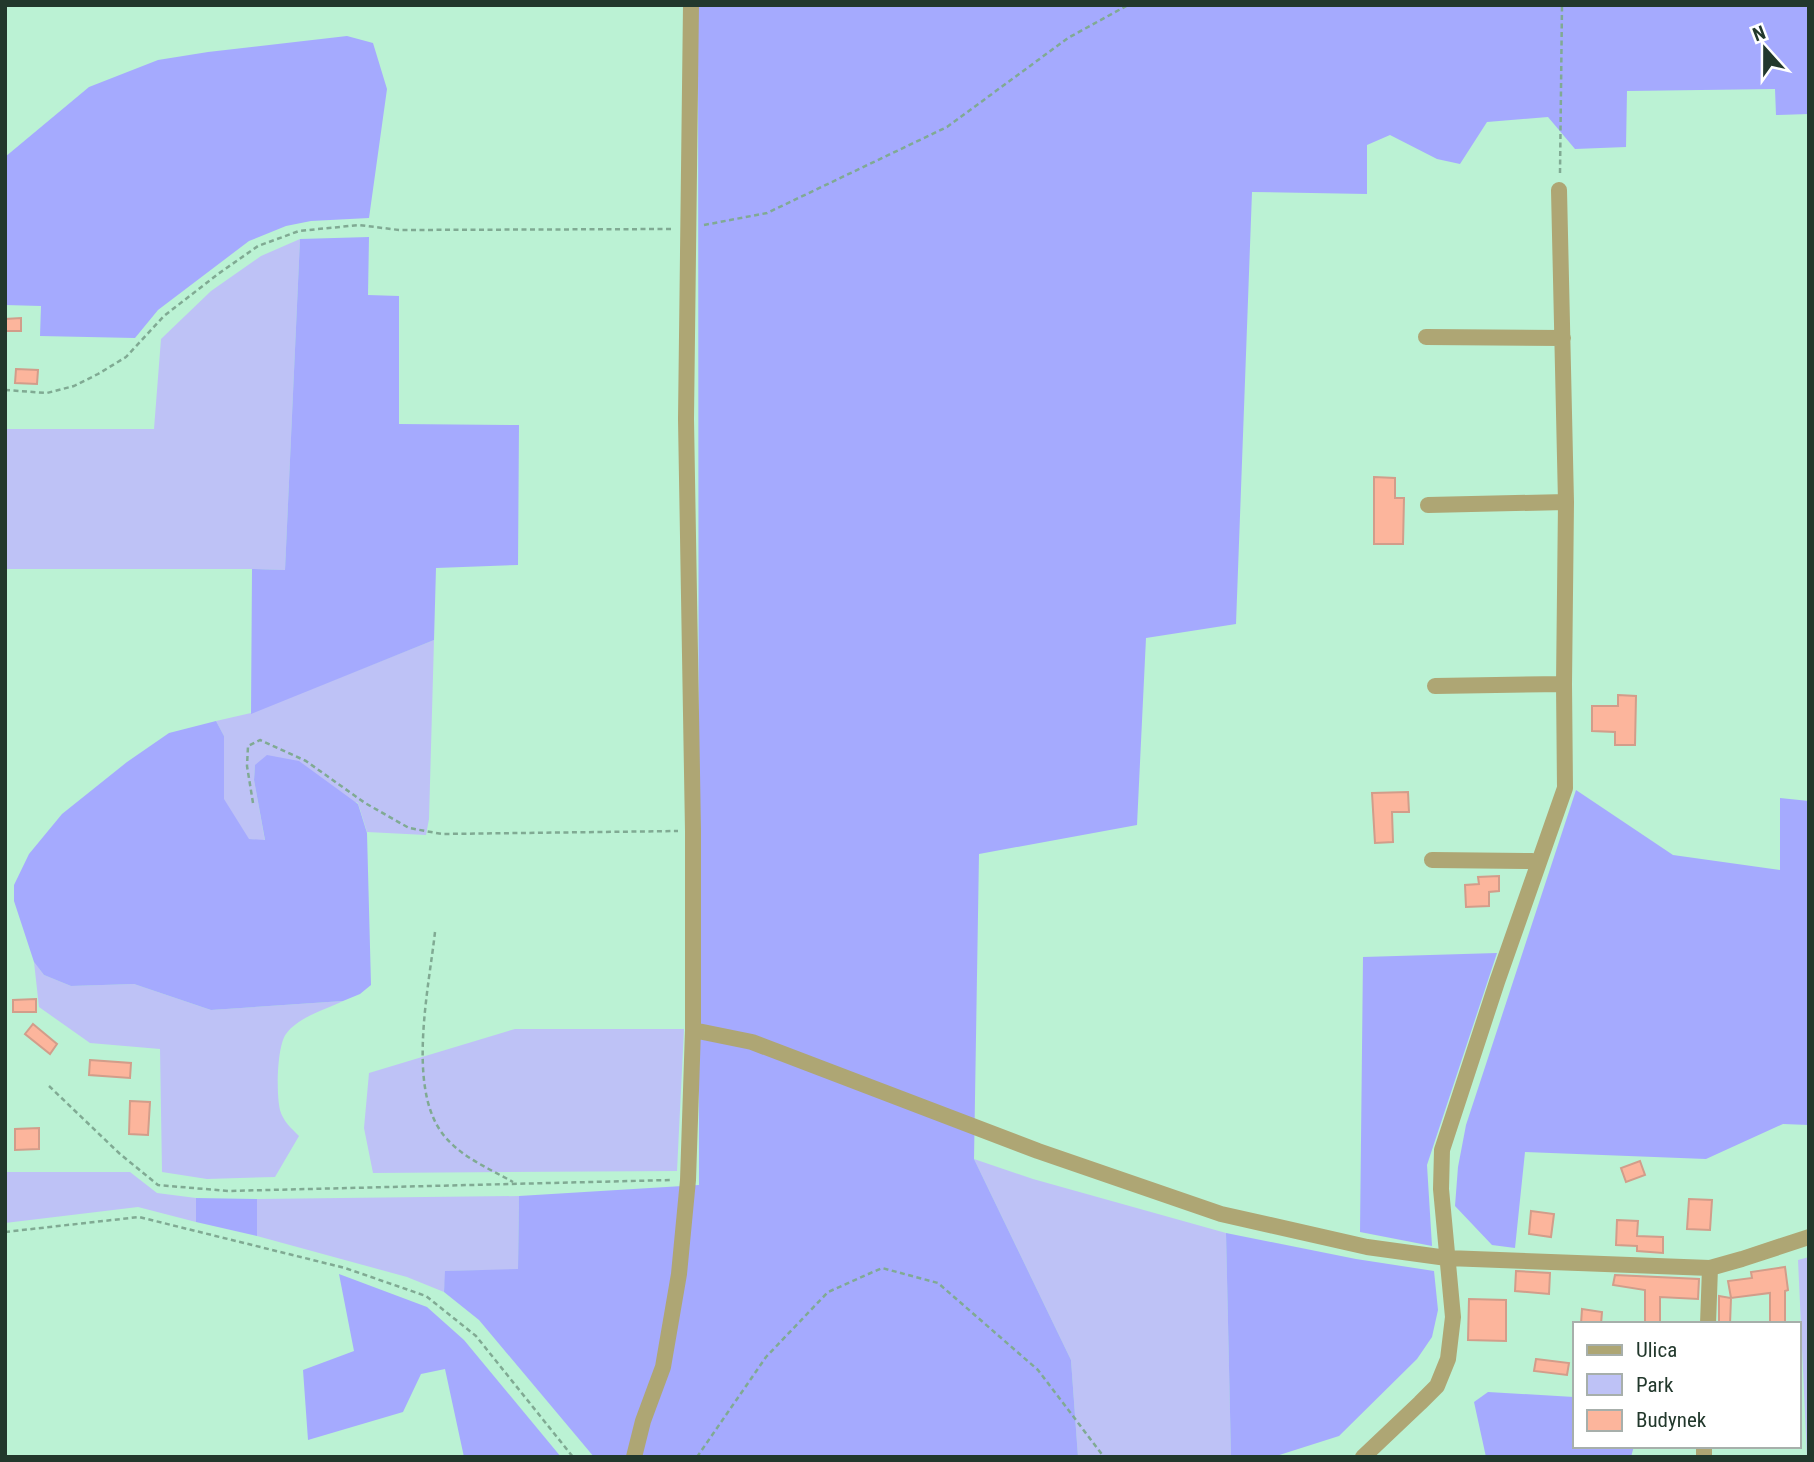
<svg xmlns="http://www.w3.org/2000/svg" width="1814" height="1462" font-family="'Roboto Condensed',sans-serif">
  <rect width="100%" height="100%" fill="#bbf2d4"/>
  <path fill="#bec2f6" d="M 300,239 L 285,570 L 252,569 L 5,569 L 5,429 L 154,429 L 161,339 L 211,291 L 261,256 Z
    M 434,640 L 429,819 L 426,835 L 367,832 L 358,803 L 255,765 L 254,780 L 265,841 L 248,839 L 223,799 L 224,736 L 216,721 L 251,713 Z
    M 34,962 L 44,975 L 71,986 L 134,984 L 211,1010 L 343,1001 C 325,1010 298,1017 286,1034 C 277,1046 276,1094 280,1110 C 283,1121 291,1128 299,1136 L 275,1177 L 207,1179 L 162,1172 L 160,1049 L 90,1043 L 39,1007 Z
    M 515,1029 L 684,1029 L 677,1171 L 373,1173 L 364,1128 L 369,1073 Z
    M 974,1159 L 1033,1179 L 1226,1233 L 1231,1457 L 1078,1457 L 1071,1360 Z
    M 5,1172 L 130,1172 L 157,1193 L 196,1198 L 196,1222 L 138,1207 L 5,1223 Z
    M 519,1196 L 518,1270 L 446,1271 L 444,1292 L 407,1277 L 257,1236 L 257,1199 Z
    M 1809,1257 L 1809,1457 L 1807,1457 L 1798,1260 Z"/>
  <path fill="#a5aafe" d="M 698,5 L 1809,5 L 1809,114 L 1776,115 L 1775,89 L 1627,91 L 1626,147 L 1575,149 L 1548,117 L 1487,122 L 1460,164 L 1437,159 L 1390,135 L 1367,145 L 1367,194 L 1252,192 L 1236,624 L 1146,638 L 1137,825 L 979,854 L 974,1159 L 1071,1360 L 1078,1457 L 594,1457 L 479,1320 L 444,1292 L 445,1271 L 518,1269 L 519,1196 L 699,1185 Z
    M 347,36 L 373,43 L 387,89 L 369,218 L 311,221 L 286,226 L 249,241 L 158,310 L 135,338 L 40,336 L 41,306 L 5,305 L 5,157 L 89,87 L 158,60 L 208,52 Z
    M 369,237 L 368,295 L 399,296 L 399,424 L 519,425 L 518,565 L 436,568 L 434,640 L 251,714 L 252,569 L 285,570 L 300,239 Z
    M 216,721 L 224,736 L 224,799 L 249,839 L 265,840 L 254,780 L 255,765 L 267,755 L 299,761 L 358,804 L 367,833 L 371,985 L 360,994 L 343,1001 L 211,1010 L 134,984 L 71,986 L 44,975 L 34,962 L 14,901 L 14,885 L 29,854 L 62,814 L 127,762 L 169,733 Z
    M 1576,790 L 1673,855 L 1780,870 L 1780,798 L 1809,801 L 1809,1125 L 1783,1124 L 1706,1159 L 1525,1152 L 1515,1248 L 1492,1245 L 1455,1206 L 1458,1167 L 1466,1125 Z
    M 1497,953 L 1427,1165 L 1432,1246 L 1360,1232 L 1363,957 Z
    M 196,1198 L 257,1199 L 257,1236 L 196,1222 Z
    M 1226,1233 L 1356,1259 L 1434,1271 L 1438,1310 L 1432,1337 L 1417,1359 L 1339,1436 L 1273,1457 L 1231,1457 Z
    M 339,1274 L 427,1307 L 464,1340 L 561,1457 L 464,1457 L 445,1369 L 421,1374 L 403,1412 L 308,1440 L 303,1370 L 354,1351 Z
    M 1488,1392 L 1574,1397 L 1574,1446 L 1634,1446 L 1631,1457 L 1486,1457 L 1474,1402 Z"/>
  <path fill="#fcb59c" stroke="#d29d8a" stroke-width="2" d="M 21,318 L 21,331 L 5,331 L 5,319 Z
    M 16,369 L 38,370 L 37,384 L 15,383 Z
    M 1374,477 L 1395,478 L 1395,498 L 1404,498 L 1403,544 L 1374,544 Z
    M 1618,695 L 1636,696 L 1635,745 L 1615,745 L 1615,732 L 1592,731 L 1592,706 L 1618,706 Z
    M 1408,792 L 1409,812 L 1392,812 L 1393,842 L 1375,843 L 1372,793 Z
    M 1499,876 L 1499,891 L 1489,892 L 1489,906 L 1466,907 L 1465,885 L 1479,884 L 1478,877 Z
    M 36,999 L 36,1012 L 13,1012 L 13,1000 Z
    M 33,1024 L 57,1044 L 50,1054 L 25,1034 Z
    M 90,1060 L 131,1063 L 130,1078 L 89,1075 Z
    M 130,1101 L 150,1102 L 148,1135 L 129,1134 Z
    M 39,1128 L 39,1149 L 15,1150 L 15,1129 Z
    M 1640,1161 L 1645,1175 L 1626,1182 L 1621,1168 Z
    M 1689,1199 L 1712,1200 L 1710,1230 L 1687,1229 Z
    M 1531,1211 L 1554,1214 L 1551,1237 L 1529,1234 Z
    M 1617,1220 L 1638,1221 L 1637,1236 L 1663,1237 L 1663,1253 L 1637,1251 L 1637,1246 L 1616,1245 Z
    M 1785,1267 L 1788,1290 L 1785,1291 L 1785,1324 L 1770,1324 L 1770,1293 L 1731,1298 L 1728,1281 L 1752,1278 L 1751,1272 Z
    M 1516,1271 L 1550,1273 L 1549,1294 L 1515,1291 Z
    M 1615,1275 L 1699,1279 L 1698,1299 L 1660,1297 L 1660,1324 L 1645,1324 L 1645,1290 L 1613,1285 Z
    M 1719,1296 L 1731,1298 L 1730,1324 L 1719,1324 Z
    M 1469,1299 L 1506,1300 L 1506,1341 L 1468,1340 Z
    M 1582,1309 L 1602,1312 L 1601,1324 L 1581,1324 Z
    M 1536,1359 L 1569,1363 L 1567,1375 L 1534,1371 Z"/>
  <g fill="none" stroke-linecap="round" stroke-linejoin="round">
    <path stroke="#80aa93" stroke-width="2.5" stroke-dasharray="5 3.5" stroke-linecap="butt" d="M 1560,173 L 1562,5
      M 704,225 L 767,213 L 947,127 L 1068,38 L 1128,5
      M 5,390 L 47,393 L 74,386 L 98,374 L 126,357 L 164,316 L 218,274 L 258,246 L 299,231 L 359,225 L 399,230 L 673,229
      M 253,803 L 247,766 L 248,746 L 260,740 L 306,761 L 365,803 L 409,828 L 442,834 L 678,831
      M 435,932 C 429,987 407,1086 442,1133 C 459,1156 488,1168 513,1182
      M 49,1086 L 120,1154 L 158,1185 L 228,1191 L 671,1180
      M 5,1232 L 139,1217 L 345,1268 L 426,1296 L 476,1336 L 573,1457
      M 697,1457 L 766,1357 L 828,1292 L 882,1268 L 938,1283 L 1038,1370 L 1104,1457"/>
    <path stroke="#aea674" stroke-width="16" d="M 1426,337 L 1563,338
      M 1428,505 L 1566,502
      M 1435,686 L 1564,684
      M 1432,860 L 1531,861 L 1539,862
      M 693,1030 L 752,1042 L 1038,1151 L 1221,1214 L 1367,1247 L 1447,1258 L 1710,1268 L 1742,1259 L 1809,1237
      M 1708,1324 L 1710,1268
      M 634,1457 L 643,1421 L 663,1367 L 679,1274 L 688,1180 L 693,1030 L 693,831 L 686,419 L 691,5
      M 1363,1457 L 1420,1403 L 1437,1386 L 1448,1359 L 1453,1317 L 1441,1189 L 1442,1150 L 1497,982 L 1565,788 L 1564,684 L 1566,502 L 1559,190
      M 1704,1457 L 1704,1446"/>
  </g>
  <rect width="1814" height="1462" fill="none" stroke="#22382c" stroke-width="14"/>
  <rect x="1573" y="1322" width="228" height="126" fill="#ffffff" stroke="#a7afab" stroke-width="2"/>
  <rect x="1587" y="1345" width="35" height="10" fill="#aea674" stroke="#a7afab" stroke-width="2"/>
  <text x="1636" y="1357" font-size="21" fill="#22382c">Ulica</text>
  <rect x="1587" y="1374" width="35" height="21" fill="#bec2f6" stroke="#a7afab" stroke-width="2"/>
  <text x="1636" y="1392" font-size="21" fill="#22382c">Park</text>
  <rect x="1587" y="1410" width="35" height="21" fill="#fcb59c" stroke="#a7afab" stroke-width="2"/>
  <text x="1636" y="1427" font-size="21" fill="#22382c">Budynek</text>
  <g transform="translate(1765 49) rotate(339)" stroke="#ffffff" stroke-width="5" paint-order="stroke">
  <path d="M0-5L12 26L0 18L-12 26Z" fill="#22382c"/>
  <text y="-10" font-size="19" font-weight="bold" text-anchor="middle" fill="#22382c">N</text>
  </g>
</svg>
